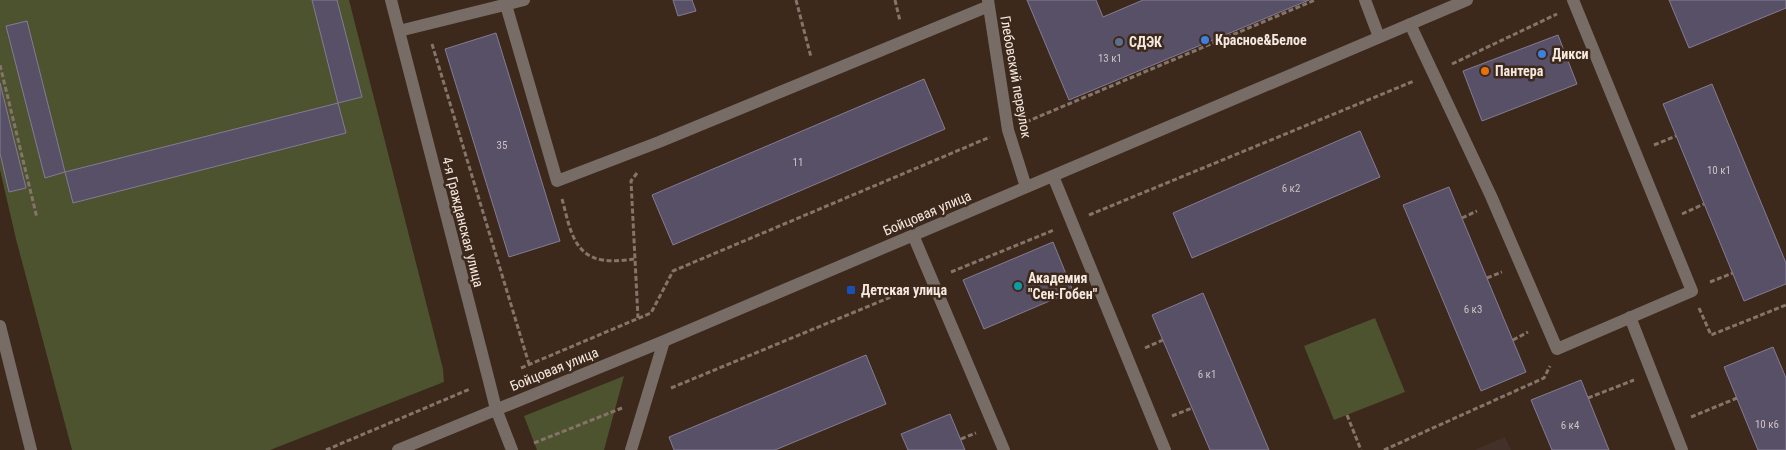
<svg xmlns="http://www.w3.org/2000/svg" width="1786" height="450" font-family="'Roboto Condensed',sans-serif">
  <rect width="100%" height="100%" fill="#3c291c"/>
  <path fill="#433129" d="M 1505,437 L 1511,450 L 1474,450 Z"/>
  <path fill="#4c532e" d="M 0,0 L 349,0 L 443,369 L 444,382 L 270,450 L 72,450 L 16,239 L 0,170 Z
    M 1375,318 L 1405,392 L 1334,420 L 1304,346 Z
    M 624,376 L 604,450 L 537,450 L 524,416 Z"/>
  <path fill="#575066" stroke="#847c94" d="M 312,0 L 337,0 L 362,97 L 338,103 Z
    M 673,0 L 692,0 L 696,11 L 678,16 Z
    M 1027,0 L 1096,0 L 1103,17 L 1143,0 L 1309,0 L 1069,100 Z
    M 1669,0 L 1786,0 L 1786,8 L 1689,48 Z
    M 27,21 L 65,172 L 45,178 L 6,26 Z
    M 496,33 L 560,241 L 509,257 L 445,49 Z
    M 1558,35 L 1577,84 L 1482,121 L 1463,71 Z
    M 924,79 L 945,129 L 673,245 L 652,195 Z
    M 0,83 L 26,188 L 9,192 L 0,153 Z
    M 1712,84 L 1786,263 L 1786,284 L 1744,301 L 1663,104 Z
    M 338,103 L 346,133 L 73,203 L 65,172 Z
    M 1360,131 L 1380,177 L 1192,258 L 1173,213 Z
    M 1449,187 L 1526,372 L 1481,391 L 1403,205 Z
    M 1053,242 L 1073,291 L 984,329 L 963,280 Z
    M 1203,293 L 1269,450 L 1210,450 L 1152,315 Z
    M 1773,347 L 1786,378 L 1786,450 L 1758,450 L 1724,367 Z
    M 866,355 L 886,404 L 775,450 L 674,450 L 669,437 Z
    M 1581,380 L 1609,450 L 1552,450 L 1531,400 Z
    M 950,414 L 965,450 L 908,450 L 901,434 Z"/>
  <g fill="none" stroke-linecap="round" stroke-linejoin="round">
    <path stroke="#847469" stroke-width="3" stroke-dasharray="5 2.5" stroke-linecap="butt" d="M 796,0 L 811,57
      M 895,0 L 900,21
      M 432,44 L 529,364
      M 1452,64 L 1557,14
      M 0,65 L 37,218
      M 1026,122 L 1315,0
      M 1654,145 L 1676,136
      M 637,173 L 631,181 L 638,318
      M 562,199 C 569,223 572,256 603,260 C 613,262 625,260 635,259
      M 1682,214 L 1704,204
      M 1089,215 L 1414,81
      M 1462,218 L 1477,211
      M 951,272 L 1054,230
      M 1487,278 L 1502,272
      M 1710,282 L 1733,273
      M 1699,308 L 1711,335 L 1786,305
      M 1513,340 L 1528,332
      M 1145,348 L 1163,340
      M 521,368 L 651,313 L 673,271 L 990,137
      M 671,388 L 915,287
      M 1588,398 L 1634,380
      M 1347,415 L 1361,450
      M 1172,416 L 1192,408
      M 1691,417 L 1737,398
      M 961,439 L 976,433
      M 534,443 L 622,408
      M 326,450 L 470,389
      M 1384,450 L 1544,378 L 1550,366"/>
    <path stroke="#776d66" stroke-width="12" d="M 391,0 L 489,381 L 496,409 L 512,450
      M 988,0 L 1008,130 L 1026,187
      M 1365,0 L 1379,37
      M 506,5 L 557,181 L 659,142 L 989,6
      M 1410,24 L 1491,196 L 1557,349 L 1692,291 L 1573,0
      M 399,31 L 524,0
      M 1053,176 L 1165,450
      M 913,235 L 1004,450
      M 1630,317 L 1682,450
      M 0,326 L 31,450
      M 398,450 L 664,341 L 1467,0
      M 631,450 L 664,341"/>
  </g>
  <g fill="#3f7fe0" stroke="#3c291c" stroke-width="2">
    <circle cx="1205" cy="40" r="5"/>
    <circle cx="1542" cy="54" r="5"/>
  </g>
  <circle fill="#5c6f8a" stroke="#3c291c" stroke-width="2" cx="1119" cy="42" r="5"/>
  <circle fill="#e8710a" stroke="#3c291c" stroke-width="2" cx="1485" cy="71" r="5"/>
  <circle fill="#0f9aa8" stroke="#3c291c" stroke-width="2" cx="1018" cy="286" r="5"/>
  <rect fill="#1a4fb4" stroke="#3c291c" stroke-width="2" x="846" y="285" width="10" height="10" rx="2.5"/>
  <g text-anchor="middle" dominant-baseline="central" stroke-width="5" stroke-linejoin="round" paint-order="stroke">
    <g font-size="11" fill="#cdc2c1">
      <text x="1110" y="58">13 к1</text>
      <text x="502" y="145">35</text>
      <text x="798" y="162">11</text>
      <text x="1719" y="170">10 к1</text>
      <text x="1291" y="188">6 к2</text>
      <text x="1473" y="309">6 к3</text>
      <text x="1207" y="374">6 к1</text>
      <text x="1767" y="424">10 к6</text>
      <text x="1570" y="425">6 к4</text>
    </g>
    <g font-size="14" font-weight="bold" fill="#f4e8df" stroke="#3c291c" text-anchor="start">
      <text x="1215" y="40">Красное&amp;Белое</text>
      <text x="1129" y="42">СДЭК</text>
      <text x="1552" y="54">Дикси</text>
      <text x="1495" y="71">Пантера</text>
      <text x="1028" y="278">Академия<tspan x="1028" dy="16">"Сен-Гобен"</tspan></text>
      <text x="861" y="290">Детская улица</text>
    </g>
    <g font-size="14" fill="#f4e8df" stroke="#3c291c">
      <text transform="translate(1016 77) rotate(80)">Глебовский переулок</text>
      <text transform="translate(927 213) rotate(-23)">Бойцовая улица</text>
      <text transform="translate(463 222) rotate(76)">4-я Гражданская улица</text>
      <text transform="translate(554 369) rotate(-22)">Бойцовая улица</text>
    </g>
  </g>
</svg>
